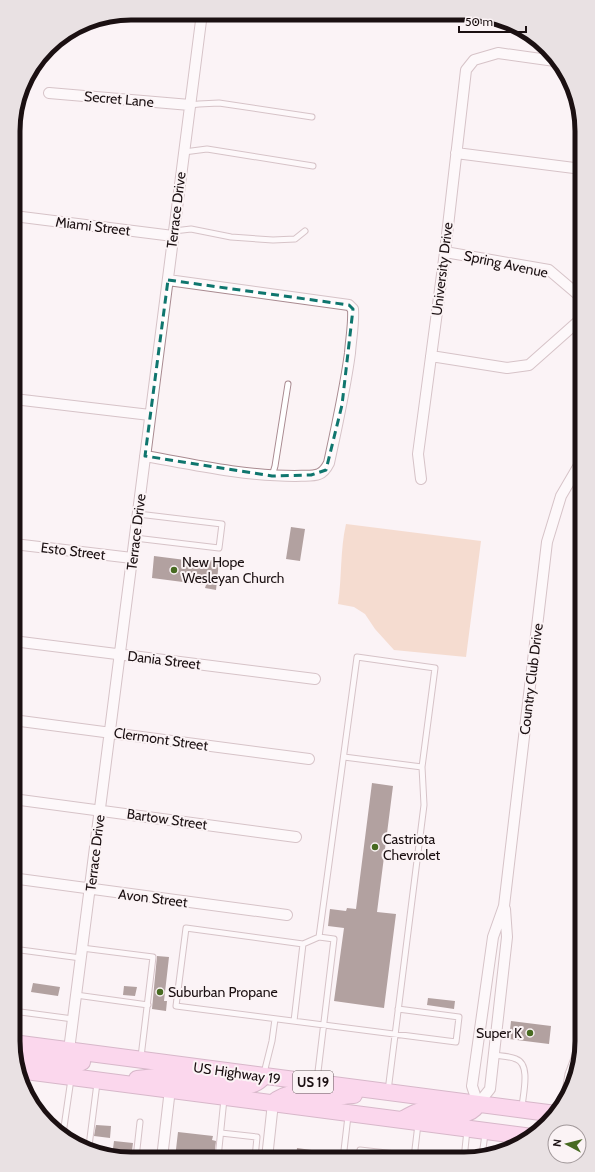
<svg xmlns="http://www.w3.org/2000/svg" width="595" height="1172" font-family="Cabin,sans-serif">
  <rect width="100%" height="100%" fill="#fbf3f5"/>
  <path fill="#edc1a3" d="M 346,524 L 481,541 L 466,657 L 394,650 L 375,629 L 365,614 L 354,607 L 338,604 C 342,578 340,550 346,524 Z"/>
  <path fill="#593e39" d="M 291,527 L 305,529 L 300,561 L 286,559 Z
    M 154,556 L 209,563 L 209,560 L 219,561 L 216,590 L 205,588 L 206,585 L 152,578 Z
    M 372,783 L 393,786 L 377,912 L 396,914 L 384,1008 L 334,1001 L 344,928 L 328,926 L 330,909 L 346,911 L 347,908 L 356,909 Z
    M 157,956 L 169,957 L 164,1001 L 167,1001 L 166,1011 L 152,1009 Z
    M 33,983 L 60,987 L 58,996 L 31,992 Z
    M 124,986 L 137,987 L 135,996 L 123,995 Z
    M 428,998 L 455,1001 L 454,1009 L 427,1005 Z
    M 511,1021 L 551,1026 L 549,1044 L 509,1039 Z
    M 96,1125 L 111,1126 L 110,1138 L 94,1136 Z
    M 178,1132 L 213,1136 L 212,1140 L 216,1141 L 214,1158 L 175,1158 Z
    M 114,1141 L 133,1143 L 131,1158 L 115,1158 L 112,1156 Z
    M 297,1148 L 326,1152 L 325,1159 L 296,1158 Z"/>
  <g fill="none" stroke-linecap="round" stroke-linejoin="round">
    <defs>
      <path id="service" d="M 190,105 L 199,104 L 219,103 L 312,117
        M 184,152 L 207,149 L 313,166
        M 174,231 L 191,229 L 231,237 L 273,240 L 295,239 L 305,231
        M 272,476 L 275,466 L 288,384
        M 135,538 L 219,548 L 222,524 L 138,514
        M 344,757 L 422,767
        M 319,937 L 357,657 L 435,668 L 422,767 L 424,805 L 388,1091
        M 82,948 L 153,957 L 141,1057
        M 13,949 L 81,958
        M 76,995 L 148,1005
        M 13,1011 L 73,1019
        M 294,1021 L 303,944
        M 494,1055 C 501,1056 510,1056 516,1059 C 531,1064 523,1094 522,1107
        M 264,1073 L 272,1041 L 275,1019
        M 317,1080 C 323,1033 328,986 334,939 L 319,937 L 303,944 L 186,928 L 176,1006 L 456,1042 L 459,1017 L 398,1009
        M 563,1103 L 568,1074 L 579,1045 L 582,1040
        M 221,1133 L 257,1137 L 255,1158
        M 63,1134 L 71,1079
        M 89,1146 L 97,1083
        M 360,1150 L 440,1159
        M 482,1156 L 485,1134
        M 136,1158 L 140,1122
        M 218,1158 L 224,1099
        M 414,1158 L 418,1124
        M 343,1159 L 348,1116
        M 464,1159 L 467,1130"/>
      <path id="minor" d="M 49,93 L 190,105
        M 456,153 L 582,169
        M 14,216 L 173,236
        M 445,252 L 549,270 L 582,298
        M 431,356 L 507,368 L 529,365 L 582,318
        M 14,399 L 150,415
        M 145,456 C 195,465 244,476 295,476 C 302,475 312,477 319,474 C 324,472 327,467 329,463 C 337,426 345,390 350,353 C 351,338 354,324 353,309 L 349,305 L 168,280
        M 421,479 L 418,454 L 445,252 L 466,70 L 474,60 L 498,53 L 555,61
        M 14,544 L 132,558
        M 13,641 L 315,679
        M 13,720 L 309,759
        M 13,799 L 296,837
        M 19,879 L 287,915
        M 69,1050 L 202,13
        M 478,1104 L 472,1086 L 493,937 L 504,906 L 547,542 L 561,496 L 582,460
        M 478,1104 L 490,1089 L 507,937 L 505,909
        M 162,1158 L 170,1089
        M 267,1158 L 273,1103"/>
      <path id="trunk" d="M 13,1043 L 556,1114
        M 15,1055 L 78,1063 L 82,1062
        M 18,1070 L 532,1137
        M 137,1079 L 166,1076 L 242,1086 C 252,1085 257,1084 264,1076
        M 273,1103 C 291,1087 312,1096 333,1097 C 340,1097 347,1095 354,1095
        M 403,1119 C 408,1117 415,1112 421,1111 C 440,1109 465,1124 478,1104"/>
    </defs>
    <use href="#service" stroke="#a98a90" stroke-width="7"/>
    <use href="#minor" stroke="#a98a90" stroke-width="12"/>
    <use href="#trunk" stroke="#ab7094" stroke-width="18"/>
    <use href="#service" stroke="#fff" stroke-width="5"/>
    <use href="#minor" stroke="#fff" stroke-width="10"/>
    <use href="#trunk" stroke="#fab6e2" stroke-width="16"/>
  </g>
  <path d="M0 0H595V1172H0ZM 168,280 L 349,305 L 353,309 L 342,405 L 326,470 L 311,475 L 272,476 L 145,456 Z" fill="#fbf3f5" fill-opacity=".55" fill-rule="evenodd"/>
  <path fill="none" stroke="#0f766e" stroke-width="3" stroke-dasharray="8 5" stroke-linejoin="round" d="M 168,280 L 349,305 L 353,309 L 342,405 L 326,470 L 311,475 L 272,476 L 145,456 Z"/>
  <g fill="#476a21" stroke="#fbf3f5" stroke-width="1.5">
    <circle cx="174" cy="570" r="4"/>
    <circle cx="375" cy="847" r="4"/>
    <circle cx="160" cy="992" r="4"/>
    <circle cx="530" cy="1033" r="4"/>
  </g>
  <g text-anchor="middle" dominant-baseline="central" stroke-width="4" stroke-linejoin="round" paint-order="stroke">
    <rect fill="#fbf3f5" stroke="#5e5456" stroke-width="1" x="293" y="1071" width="40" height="22" rx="3"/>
    <g font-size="13" font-weight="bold" fill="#1b1012">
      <text x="313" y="1082">US 19</text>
    </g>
    <g font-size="14" fill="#1b1012" stroke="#fbf3f5">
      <text transform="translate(119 99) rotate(5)">Secret Lane</text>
      <text transform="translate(176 210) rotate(-83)">Terrace Drive</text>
      <text transform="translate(93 226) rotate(7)">Miami Street</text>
      <text transform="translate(506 264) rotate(12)">Spring Avenue</text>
      <text transform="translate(442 269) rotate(-83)">University Drive</text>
      <text transform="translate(136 532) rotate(-83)">Terrace Drive</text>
      <text transform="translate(73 551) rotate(7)">Esto Street</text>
      <text transform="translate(164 660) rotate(7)">Dania Street</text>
      <text transform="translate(531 679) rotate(-83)">Country Club Drive</text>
      <text transform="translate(161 739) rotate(8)">Clermont Street</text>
      <text transform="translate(167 819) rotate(8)">Bartow Street</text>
      <text transform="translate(95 853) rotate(-83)">Terrace Drive</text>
      <text transform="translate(153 898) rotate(7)">Avon Street</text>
      <text transform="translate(237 1073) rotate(8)">US Highway 19</text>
    </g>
    <g font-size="14" fill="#1b1012" stroke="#fbf3f5" text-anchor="start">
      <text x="182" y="562">New Hope<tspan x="182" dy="16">Wesleyan Church</tspan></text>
      <text x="383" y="839">Castriota<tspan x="383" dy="16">Chevrolet</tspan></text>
      <text x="168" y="992">Suburban Propane</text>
      <text x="522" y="1033" text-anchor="end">Super K</text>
    </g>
  </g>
  <path d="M0 0H595V1172H0ZM131 20H464A111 111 0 0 1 575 131V1041A111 111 0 0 1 464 1152H131A111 111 0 0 1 20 1041V131A111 111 0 0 1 131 20Z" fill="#e9e1e3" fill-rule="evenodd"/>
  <path fill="none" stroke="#1b1012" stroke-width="5" d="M131 20H464A111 111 0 0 1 575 131V1041A111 111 0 0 1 464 1152H131A111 111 0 0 1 20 1041V131A111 111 0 0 1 131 20Z"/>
  <g transform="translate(567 1144) rotate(277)"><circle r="19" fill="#fbf3f5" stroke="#a1989a"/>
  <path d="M0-3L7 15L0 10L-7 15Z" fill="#476a21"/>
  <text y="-6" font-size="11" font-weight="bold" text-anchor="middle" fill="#1b1012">N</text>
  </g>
  <path d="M459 26v6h67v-6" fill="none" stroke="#1b1012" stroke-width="2"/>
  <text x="465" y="26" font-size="12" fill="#1b1012" stroke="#fbf3f5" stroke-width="3" paint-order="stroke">50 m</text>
</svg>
